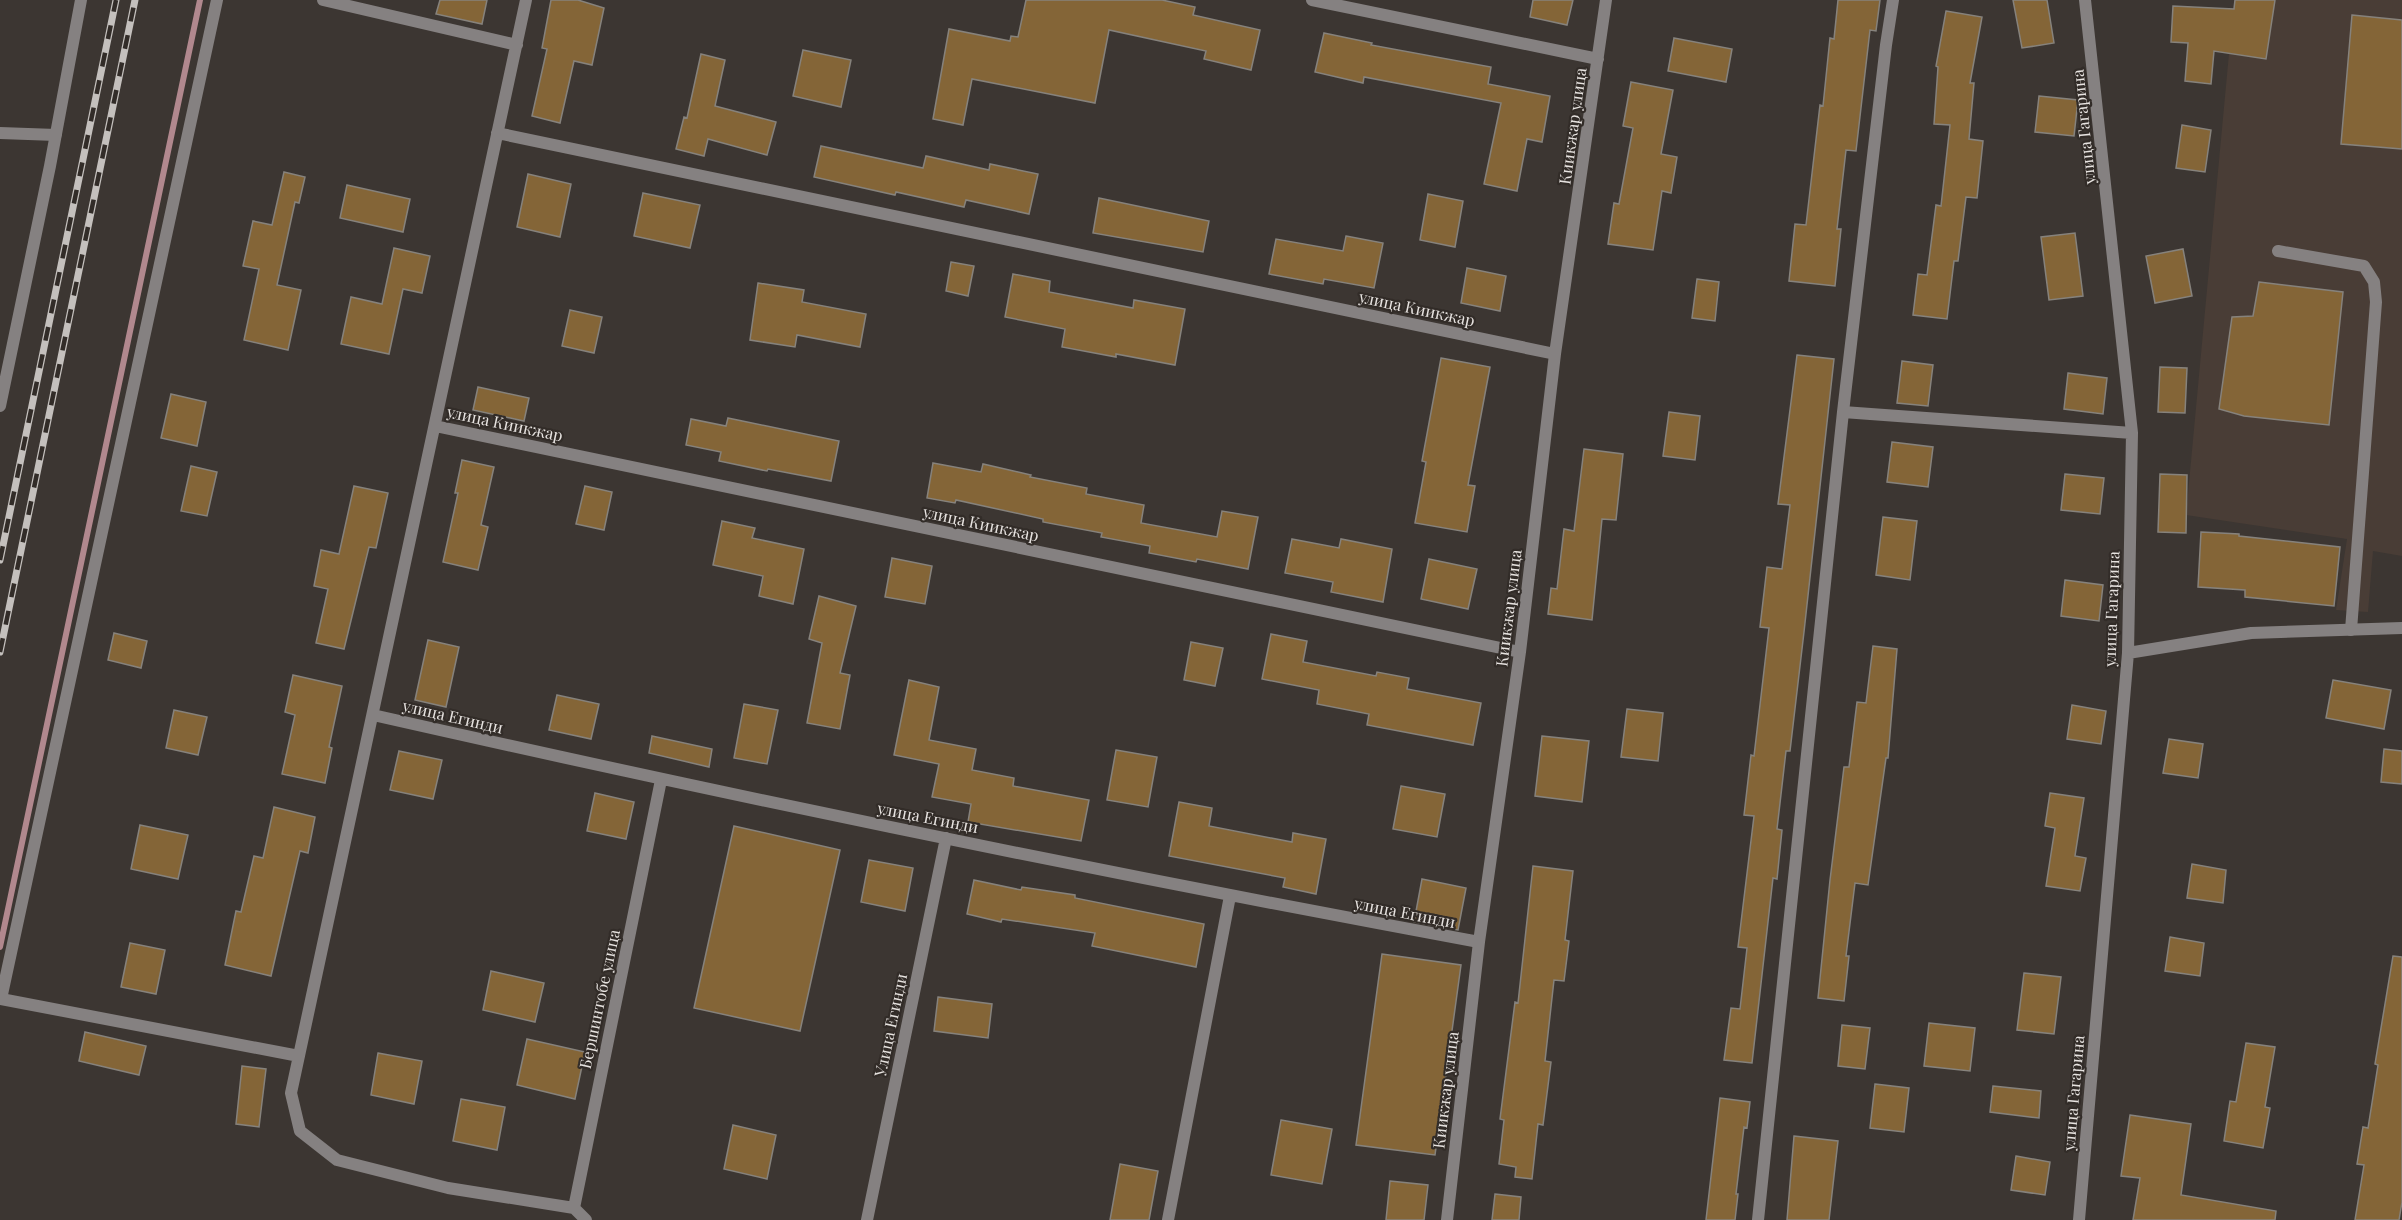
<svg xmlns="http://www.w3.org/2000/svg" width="2402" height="1220" font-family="'Playfair Display',serif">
  <rect width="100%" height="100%" fill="#3c3632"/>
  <path fill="#493d36" d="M 2234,0 L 2402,0 L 2402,556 L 2373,551 L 2368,612 L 2336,610 L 2347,539 L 2186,515 Z"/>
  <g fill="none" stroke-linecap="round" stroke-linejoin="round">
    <path stroke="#b1888e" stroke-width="6" d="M 0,947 L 200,0"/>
  </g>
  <path fill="#846537" stroke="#86827c" stroke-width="1.5" d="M 440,0 L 487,0 L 482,24 L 436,14 Z
    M 551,0 L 578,0 L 604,8 L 592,65 L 574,61 L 560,123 L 532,116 L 547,49 L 542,48 Z
    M 1026,0 L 1162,0 L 1195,7 L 1193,15 L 1260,30 L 1251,70 L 1204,59 L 1206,51 L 1109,30 L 1095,103 L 972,79 L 963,125 L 933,119 L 949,29 L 1010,41 L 1011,36 L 1018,37 Z
    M 1533,0 L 1573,0 L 1567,25 L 1530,17 Z
    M 1838,0 L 1880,0 L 1876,31 L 1870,30 L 1856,151 L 1846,150 L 1837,229 L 1841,229 L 1835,286 L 1789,281 L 1795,224 L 1806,225 L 1820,105 L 1823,106 L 1830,38 L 1834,39 Z
    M 2013,0 L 2047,0 L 2054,43 L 2022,48 Z
    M 2235,0 L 2275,0 L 2266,59 L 2214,51 L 2211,84 L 2185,81 L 2188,43 L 2171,42 L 2173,6 L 2234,9 Z
    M 1946,11 L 1982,17 L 1970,83 L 1974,83 L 1969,139 L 1983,141 L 1977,198 L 1966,197 L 1958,261 L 1954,261 L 1947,319 L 1913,315 L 1918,274 L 1927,275 L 1936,205 L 1941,206 L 1950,125 L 1934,124 L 1938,67 L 1936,66 Z
    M 2352,15 L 2402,20 L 2402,149 L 2341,144 Z
    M 1324,33 L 1372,43 L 1371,45 L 1491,67 L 1488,84 L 1550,96 L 1542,142 L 1527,139 L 1517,191 L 1484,184 L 1501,103 L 1364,77 L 1363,83 L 1315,72 Z
    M 1674,38 L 1732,49 L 1726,82 L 1668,71 Z
    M 803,50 L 851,60 L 841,107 L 793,96 Z
    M 701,54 L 725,60 L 715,106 L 776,122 L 767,155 L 708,139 L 704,156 L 676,149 L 684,117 L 687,118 Z
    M 1631,82 L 1673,90 L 1661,154 L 1677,157 L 1671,193 L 1662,191 L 1653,250 L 1608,244 L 1614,203 L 1619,204 L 1633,128 L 1623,126 Z
    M 2039,96 L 2078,100 L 2074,136 L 2035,132 Z
    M 2182,125 L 2211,130 L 2205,172 L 2176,168 Z
    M 821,146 L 923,168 L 926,156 L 989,170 L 990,164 L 1038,174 L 1029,214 L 966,200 L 964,207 L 896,192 L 895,195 L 814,177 Z
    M 284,172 L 305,177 L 299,203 L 295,202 L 277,285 L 301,290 L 288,350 L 244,340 L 259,269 L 243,266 L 253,221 L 272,225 Z
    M 528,174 L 571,184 L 560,237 L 517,227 Z
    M 347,185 L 410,199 L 403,232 L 340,218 Z
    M 643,193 L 700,205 L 690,248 L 634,236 Z
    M 1428,194 L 1463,201 L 1455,247 L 1420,240 Z
    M 1099,198 L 1209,221 L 1203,252 L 1093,233 Z
    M 2075,233 L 2083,296 L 2049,300 L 2041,237 Z
    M 1346,236 L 1383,243 L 1374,288 L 1324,279 L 1323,284 L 1269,274 L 1276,239 L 1343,251 Z
    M 394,248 L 430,256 L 422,293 L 403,289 L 389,354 L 341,344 L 351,297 L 382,304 Z
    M 2183,249 L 2192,296 L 2155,303 L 2146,256 Z
    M 951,262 L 974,266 L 968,296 L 946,291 Z
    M 1467,268 L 1506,276 L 1500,311 L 1461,303 Z
    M 1013,274 L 1050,281 L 1049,292 L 1133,308 L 1134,300 L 1185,309 L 1175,365 L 1116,354 L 1116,357 L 1062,347 L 1065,329 L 1005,317 Z
    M 1697,279 L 1719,282 L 1715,321 L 1692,318 Z
    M 2259,282 L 2343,292 L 2329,425 L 2244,416 L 2219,409 L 2232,317 L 2253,316 Z
    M 758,283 L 804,290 L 802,302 L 866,314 L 860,347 L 797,335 L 795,347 L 750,340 Z
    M 570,310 L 602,317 L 594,353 L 562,346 Z
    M 1797,355 L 1834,359 L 1804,632 L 1790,751 L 1786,751 L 1777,829 L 1782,830 L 1777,879 L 1773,878 L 1752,1063 L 1724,1060 L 1731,1008 L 1740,1009 L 1747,948 L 1738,947 L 1754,816 L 1744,815 L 1751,755 L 1754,756 L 1769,628 L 1760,627 L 1767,567 L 1782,569 L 1790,505 L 1778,504 Z
    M 1441,358 L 1490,367 L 1468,485 L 1475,486 L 1467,532 L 1415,523 L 1426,462 L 1422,461 Z
    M 1902,361 L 1933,365 L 1928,406 L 1897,403 Z
    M 2160,367 L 2187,368 L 2185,413 L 2158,412 Z
    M 2068,373 L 2107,378 L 2103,414 L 2064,409 Z
    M 478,387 L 529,398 L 524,421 L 473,410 Z
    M 171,394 L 206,402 L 197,446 L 161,438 Z
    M 1669,412 L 1700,416 L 1695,460 L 1663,456 Z
    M 728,418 L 839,441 L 831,481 L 768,469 L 767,471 L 719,461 L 721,452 L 686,445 L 691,419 L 726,426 Z
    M 1892,442 L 1933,447 L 1928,487 L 1887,482 Z
    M 1584,449 L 1623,454 L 1616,520 L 1602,519 L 1592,620 L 1548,614 L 1551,588 L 1557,589 L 1564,529 L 1574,531 Z
    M 462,460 L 494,467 L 481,525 L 488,527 L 478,570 L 443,562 L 458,493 L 455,493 Z
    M 933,463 L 981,472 L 983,464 L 1031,475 L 1030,477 L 1087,488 L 1086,494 L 1144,505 L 1141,523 L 1217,537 L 1222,511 L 1258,517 L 1248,569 L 1197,559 L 1196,562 L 1149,553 L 1150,546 L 1101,537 L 1102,533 L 1043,522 L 1043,519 L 956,500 L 955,503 L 927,498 Z
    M 191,466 L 217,472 L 207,516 L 181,511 Z
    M 2065,474 L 2104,478 L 2100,514 L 2061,510 Z
    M 2160,474 L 2187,475 L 2186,533 L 2158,532 Z
    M 354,486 L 388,493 L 376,548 L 369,547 L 344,649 L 316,643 L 328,589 L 314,586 L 321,550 L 339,554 Z
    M 585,486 L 612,492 L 604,530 L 576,524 Z
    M 1883,517 L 1917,521 L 1910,580 L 1876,575 Z
    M 722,521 L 755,528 L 752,538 L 804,549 L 793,604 L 759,596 L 763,576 L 713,565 Z
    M 2201,532 L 2239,534 L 2239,536 L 2340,547 L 2334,606 L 2245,597 L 2245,590 L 2198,587 Z
    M 1292,539 L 1339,548 L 1341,539 L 1392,549 L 1383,602 L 1331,592 L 1333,582 L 1285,573 Z
    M 892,558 L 932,566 L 925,604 L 885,597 Z
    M 1429,559 L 1477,569 L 1468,609 L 1421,599 Z
    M 2065,580 L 2103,585 L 2099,621 L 2061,616 Z
    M 819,596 L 856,606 L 840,673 L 850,675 L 840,729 L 807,723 L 822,643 L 809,639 Z
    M 114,633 L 147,641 L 141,668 L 108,660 Z
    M 1271,634 L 1307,641 L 1303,662 L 1376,676 L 1377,672 L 1409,678 L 1407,689 L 1481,703 L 1473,745 L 1367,725 L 1369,714 L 1317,704 L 1319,690 L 1262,679 Z
    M 428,640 L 459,647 L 446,707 L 415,700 Z
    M 1191,642 L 1223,648 L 1215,686 L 1184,680 Z
    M 1873,646 L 1897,649 L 1888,758 L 1886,758 L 1868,885 L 1855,883 L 1846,956 L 1849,956 L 1844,1001 L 1818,998 L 1830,880 L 1844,767 L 1849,767 L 1857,702 L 1866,703 Z
    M 293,675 L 342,686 L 329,747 L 332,748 L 325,783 L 282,774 L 295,715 L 285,712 Z
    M 909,680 L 939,687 L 929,740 L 976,749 L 972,770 L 1014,778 L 1013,786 L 1089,800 L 1081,841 L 968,822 L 971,804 L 932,797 L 939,764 L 894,755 Z
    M 2333,680 L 2391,690 L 2384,729 L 2326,718 Z
    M 557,695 L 599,704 L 591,739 L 549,730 Z
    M 744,704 L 778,710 L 767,764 L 734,758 Z
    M 2072,705 L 2106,711 L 2101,744 L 2067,739 Z
    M 1627,709 L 1663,713 L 1658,761 L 1621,757 Z
    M 174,710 L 207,717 L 198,755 L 166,748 Z
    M 652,736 L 712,749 L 709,767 L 649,753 Z
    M 1542,736 L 1589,741 L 1582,802 L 1535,796 Z
    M 2169,739 L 2203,744 L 2198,778 L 2163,773 Z
    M 2384,749 L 2402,751 L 2402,784 L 2381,782 Z
    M 1116,750 L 1157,757 L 1148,807 L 1107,800 Z
    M 399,751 L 442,760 L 433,799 L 390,790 Z
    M 1401,786 L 1445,794 L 1437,837 L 1393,829 Z
    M 595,793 L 634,802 L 626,839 L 587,831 Z
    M 2050,793 L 2084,798 L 2075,856 L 2086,858 L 2080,891 L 2046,886 L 2055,828 L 2045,826 Z
    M 1179,802 L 1212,808 L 1209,826 L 1292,842 L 1293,833 L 1326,839 L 1316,894 L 1283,887 L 1285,878 L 1169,856 Z
    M 274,807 L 315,817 L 308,853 L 300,851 L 271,976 L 225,965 L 236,911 L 241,912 L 254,856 L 263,858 Z
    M 140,825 L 188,835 L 178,879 L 131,869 Z
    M 734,826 L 840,850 L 800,1031 L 694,1008 Z
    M 869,860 L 913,868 L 905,911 L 861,902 Z
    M 2192,864 L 2226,870 L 2223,903 L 2187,898 Z
    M 1533,866 L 1573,871 L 1565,940 L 1569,941 L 1564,981 L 1554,980 L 1545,1061 L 1551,1062 L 1543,1125 L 1538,1124 L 1532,1179 L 1515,1177 L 1516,1167 L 1499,1164 L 1504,1120 L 1500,1119 L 1515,1002 L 1518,1003 Z
    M 1422,879 L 1466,888 L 1458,930 L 1414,922 Z
    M 974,880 L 1021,890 L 1022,887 L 1075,895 L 1075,898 L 1204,924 L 1196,967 L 1092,946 L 1095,933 L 1002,919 L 1001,922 L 967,914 Z
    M 2170,937 L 2204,943 L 2200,976 L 2165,971 Z
    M 130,943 L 165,950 L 156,994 L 121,987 Z
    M 1382,954 L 1461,965 L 1435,1155 L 1356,1145 Z
    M 2393,956 L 2402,957 L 2402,1202 L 2399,1220 L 2355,1220 L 2364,1165 L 2357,1164 L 2363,1127 L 2368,1128 L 2378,1065 L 2375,1064 Z
    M 491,971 L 544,983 L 535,1022 L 483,1010 Z
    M 2024,973 L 2061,977 L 2054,1034 L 2017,1030 Z
    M 938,997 L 992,1004 L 988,1038 L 934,1031 Z
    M 1929,1023 L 1975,1028 L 1970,1071 L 1924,1066 Z
    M 1842,1025 L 1870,1028 L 1865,1069 L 1838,1066 Z
    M 85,1032 L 146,1046 L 139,1075 L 79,1061 Z
    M 527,1039 L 585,1052 L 575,1099 L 517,1085 Z
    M 2246,1043 L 2275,1047 L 2265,1107 L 2270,1108 L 2263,1148 L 2224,1141 L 2230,1101 L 2236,1102 Z
    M 378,1053 L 422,1061 L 414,1104 L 371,1095 Z
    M 242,1066 L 266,1069 L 259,1127 L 236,1124 Z
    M 1875,1084 L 1909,1088 L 1904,1132 L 1870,1128 Z
    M 1993,1086 L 2041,1091 L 2039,1118 L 1990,1112 Z
    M 1720,1098 L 1750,1102 L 1747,1128 L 1744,1127 L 1736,1194 L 1738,1194 L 1735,1220 L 1706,1220 Z
    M 461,1099 L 505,1107 L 497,1150 L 453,1141 Z
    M 2130,1115 L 2191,1124 L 2181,1195 L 2276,1211 L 2275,1220 L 2133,1220 L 2140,1178 L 2121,1176 Z
    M 1281,1120 L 1332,1129 L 1322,1184 L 1271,1175 Z
    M 733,1125 L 776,1135 L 767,1179 L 724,1169 Z
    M 1794,1136 L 1838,1141 L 1829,1220 L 1787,1220 Z
    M 2016,1156 L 2050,1162 L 2045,1195 L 2011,1190 Z
    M 1120,1164 L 1158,1171 L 1149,1220 L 1110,1220 Z
    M 1390,1181 L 1428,1185 L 1424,1220 L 1386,1220 Z
    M 1495,1194 L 1521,1197 L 1519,1220 L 1492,1220 Z"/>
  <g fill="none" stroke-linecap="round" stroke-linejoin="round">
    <path stroke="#858181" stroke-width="12" d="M 2278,251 L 2364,266 L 2374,282 L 2376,302 L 2351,630"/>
    <path stroke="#858181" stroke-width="12" d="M 217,0 L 1,999 L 299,1056
      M 323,0 L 517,45
      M 526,0 L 291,1093 L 300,1131 L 337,1160 L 448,1188 L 574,1208
      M 1312,0 L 1598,59
      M 0,133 L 56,135
      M 497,133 L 1555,354
      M 0,406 L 50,166 L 81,0
      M 1843,412 L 2132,433
      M 435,426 L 1520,652
      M 2128,653 L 2251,633 L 2402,628
      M 373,715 C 740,798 1109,874 1479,942
      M 586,1220 L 574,1208 L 661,780
      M 867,1220 L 946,838
      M 1168,1220 L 1230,896
      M 1447,1220 L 1479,942 L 1520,652 L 1555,354 L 1606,0
      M 1758,1220 L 1843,412 L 1886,45 L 1893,0
      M 2079,1220 L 2128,653 L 2132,433 L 2085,0"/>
    <defs>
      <path id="rail" d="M 0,560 L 116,0
        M 0,652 L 135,0"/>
    </defs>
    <use href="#rail" stroke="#c4c0bd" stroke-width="7"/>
    <use href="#rail" stroke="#322c28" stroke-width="4.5" stroke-dasharray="14" stroke-linecap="butt"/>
  </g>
  <g text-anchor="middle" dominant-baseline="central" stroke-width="4.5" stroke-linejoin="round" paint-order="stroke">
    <g font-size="16" fill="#e7e3e0" stroke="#322c28">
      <text transform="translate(1572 126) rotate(-82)">Киикжар улица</text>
      <text transform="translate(2083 127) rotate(-96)">улица Гагарина</text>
      <text transform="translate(1417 308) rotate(12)">улица Киикжар</text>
      <text transform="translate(505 423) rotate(12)">улица Киикжар</text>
      <text transform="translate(981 523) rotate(12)">улица Киикжар</text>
      <text transform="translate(1508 608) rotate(-83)">Киикжар улица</text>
      <text transform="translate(2111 609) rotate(-88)">улица Гагарина</text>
      <text transform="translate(453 716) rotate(13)">улица Егинди</text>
      <text transform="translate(928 817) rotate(11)">улица Егинди</text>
      <text transform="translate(1405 912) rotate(11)">улица Егинди</text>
      <text transform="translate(599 999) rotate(-78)">Бершинтобе улица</text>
      <text transform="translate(890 1025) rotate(-78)">Улица Егинди</text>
      <text transform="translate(1445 1090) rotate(-83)">Киикжар улица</text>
      <text transform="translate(2073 1093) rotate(-85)">улица Гагарина</text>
    </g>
  </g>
</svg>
